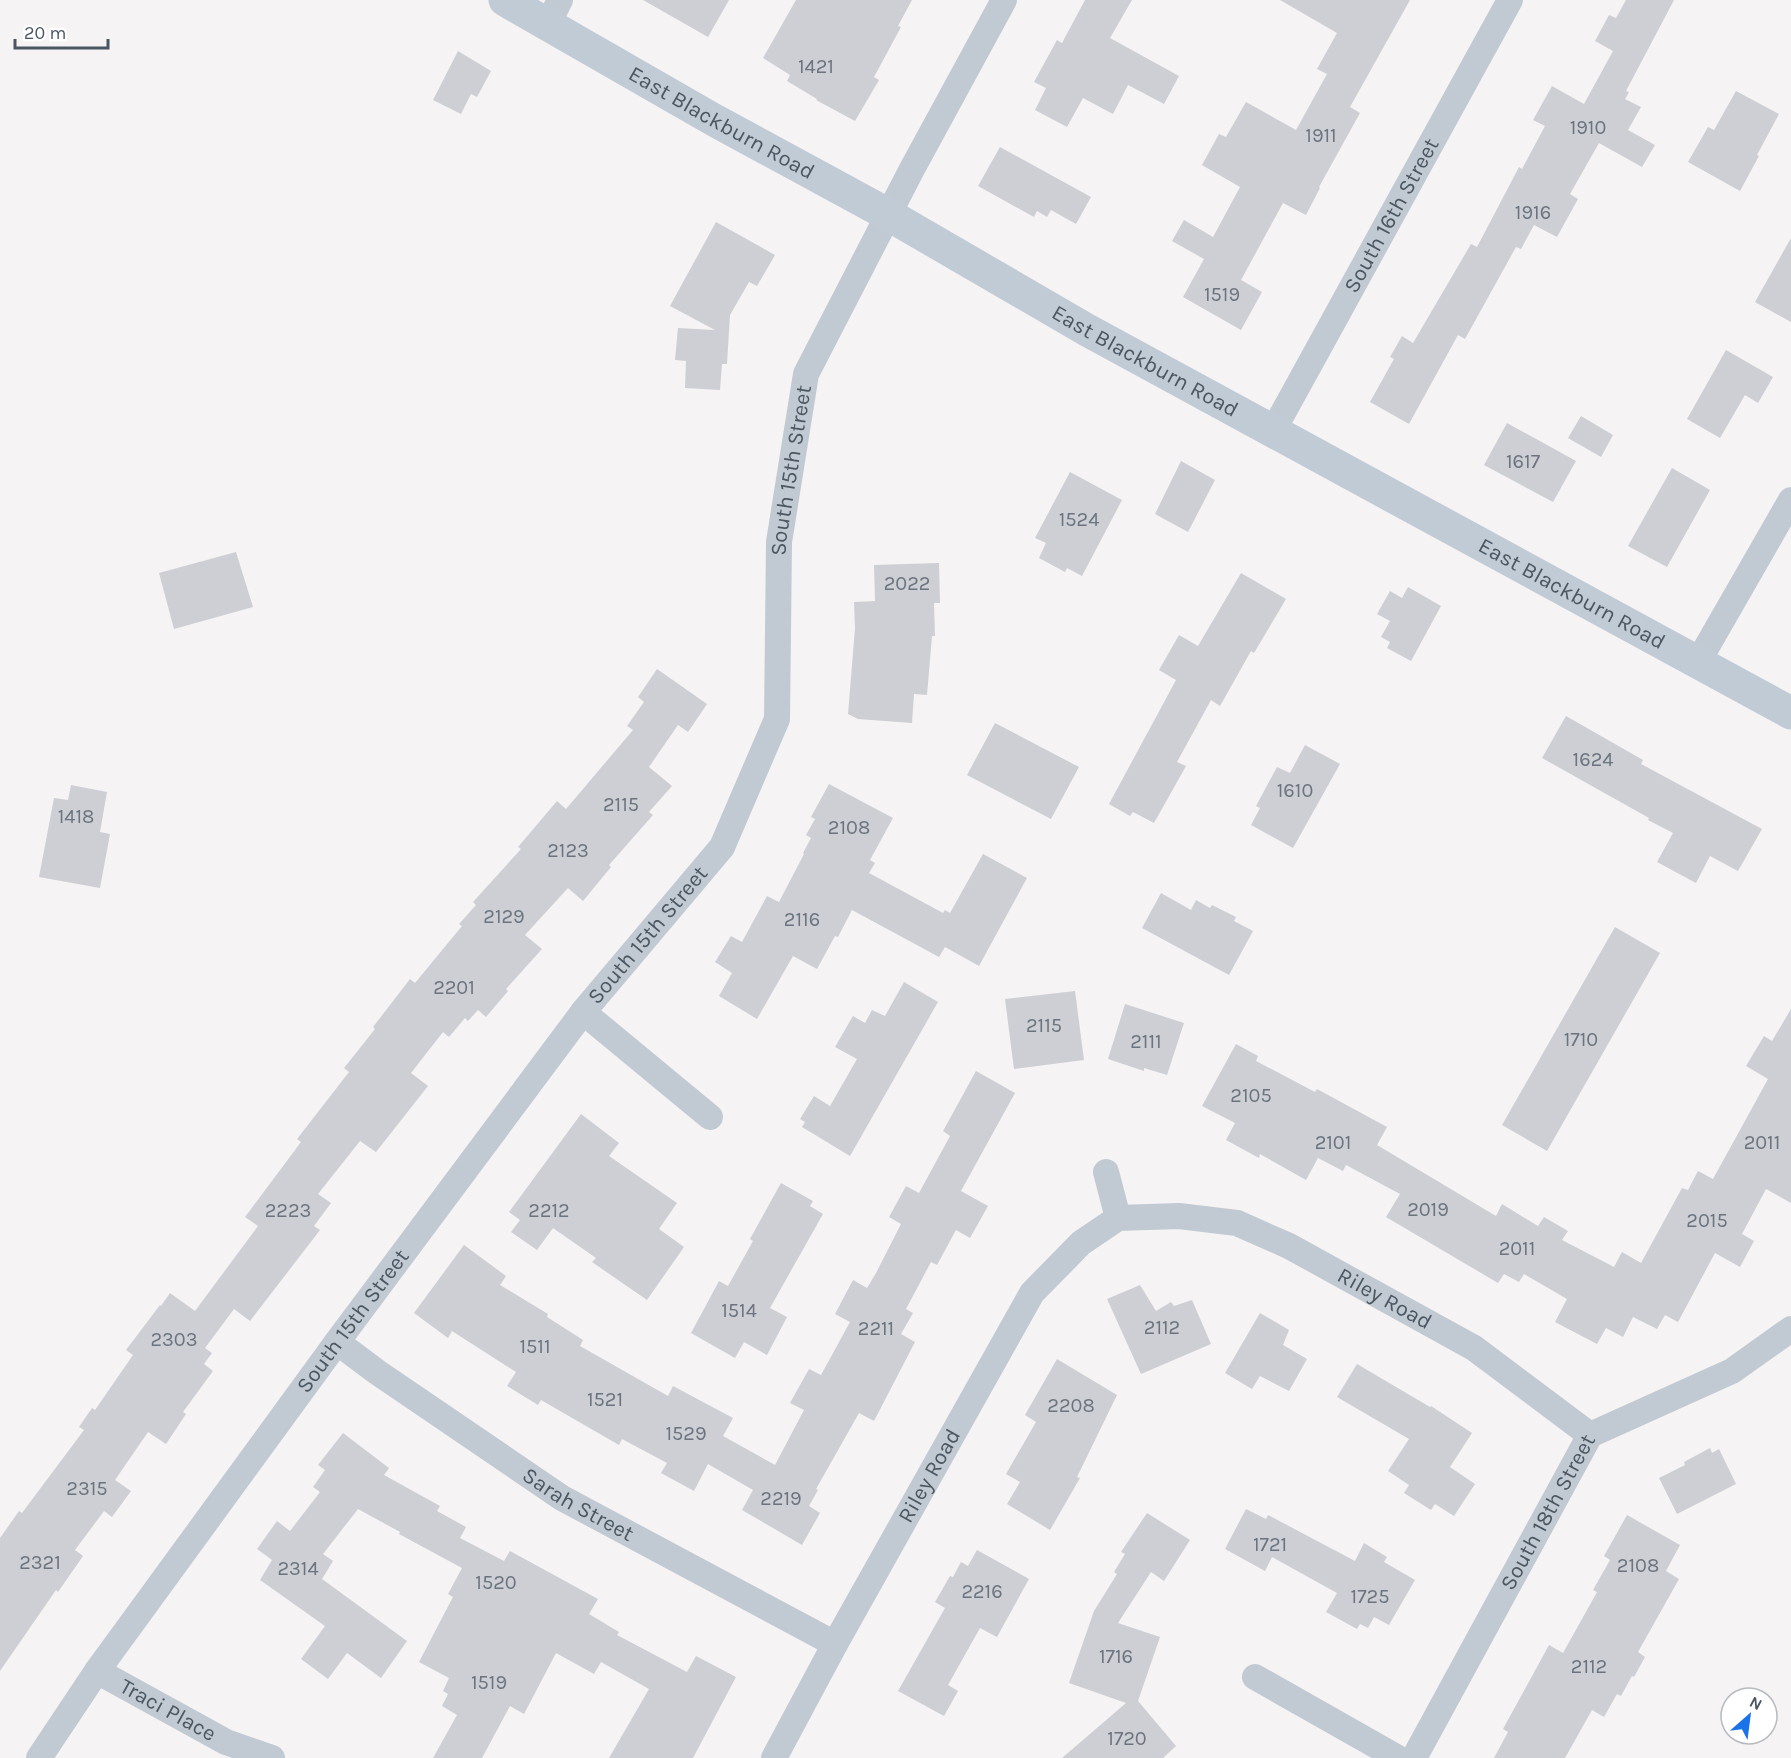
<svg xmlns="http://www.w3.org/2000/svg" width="1791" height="1758" font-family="Karla,sans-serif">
  <rect width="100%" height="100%" fill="#f5f3f3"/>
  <path fill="#cdcfd5" d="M 643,0 L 729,0 L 708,37 Z
    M 796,0 L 912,0 L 898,26 L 901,27 L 874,77 L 879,80 L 855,121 L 816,100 L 817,99 L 787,81 L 790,75 L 763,58 Z
    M 1085,0 L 1132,0 L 1110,38 L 1179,76 L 1164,104 L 1128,85 L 1113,114 L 1083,98 L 1067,127 L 1035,110 L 1046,88 L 1034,82 L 1057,40 L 1062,43 Z
    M 1280,0 L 1410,0 L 1350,107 L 1360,113 L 1319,187 L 1320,188 L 1306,215 L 1283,203 L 1241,280 L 1262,292 L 1241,330 L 1183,297 L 1204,259 L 1172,241 L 1184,220 L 1213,237 L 1240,187 L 1202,165 L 1219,134 L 1226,137 L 1246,102 L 1296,130 L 1327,74 L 1317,69 L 1337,33 Z
    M 1626,0 L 1674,0 L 1626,91 L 1629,92 L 1625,99 L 1641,107 L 1628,130 L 1655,145 L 1642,167 L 1599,143 L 1570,194 L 1578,199 L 1557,237 L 1534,225 L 1521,249 L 1516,247 L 1465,339 L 1458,335 L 1409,424 L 1370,402 L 1394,359 L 1390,357 L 1402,336 L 1413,343 L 1471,244 L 1477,247 L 1519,167 L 1522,169 L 1545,126 L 1533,120 L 1552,86 L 1584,104 L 1613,51 L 1595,41 L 1609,15 L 1616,18 Z
    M 458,51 L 491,71 L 477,97 L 471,94 L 461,114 L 433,100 Z
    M 1736,91 L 1779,114 L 1757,155 L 1759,156 L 1740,191 L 1688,162 L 1708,127 L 1714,130 Z
    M 1000,147 L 1091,197 L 1076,224 L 1051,210 L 1047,217 L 1037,211 L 1034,217 L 978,186 Z
    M 716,222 L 775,255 L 757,286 L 749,282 L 730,315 L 727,364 L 722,364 L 720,390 L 685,388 L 686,361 L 675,360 L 678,328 L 715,330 L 670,306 Z
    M 1791,238 L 1791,322 L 1755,302 Z
    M 1726,350 L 1773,377 L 1758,403 L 1745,395 L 1720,438 L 1687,419 Z
    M 1581,416 L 1613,435 L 1601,457 L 1568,438 Z
    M 1507,423 L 1576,461 L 1553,502 L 1484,465 Z
    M 1181,461 L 1215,480 L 1188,532 L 1155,514 Z
    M 1672,468 L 1710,490 L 1667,567 L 1628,546 Z
    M 1070,472 L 1122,500 L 1082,576 L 1067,568 L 1065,572 L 1039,558 L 1046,543 L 1035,538 Z
    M 236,552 L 253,607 L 174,629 L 159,573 Z
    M 939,563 L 940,603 L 934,603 L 935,636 L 932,636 L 927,695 L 914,694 L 912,723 L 858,719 L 848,714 L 855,628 L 854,602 L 875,601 L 874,565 Z
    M 1241,573 L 1286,599 L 1254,653 L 1251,651 L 1220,706 L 1211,700 L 1177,762 L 1186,766 L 1154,823 L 1133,812 L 1130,816 L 1109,804 L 1176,680 L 1159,670 L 1179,635 L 1198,646 Z
    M 1408,587 L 1441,606 L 1411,661 L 1387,648 L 1390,642 L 1381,637 L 1390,621 L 1377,614 L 1390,591 L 1402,598 Z
    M 657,669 L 707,704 L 688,732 L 678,725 L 649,767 L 672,786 L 649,812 L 653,815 L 609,865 L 611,867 L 583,901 L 568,888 L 525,935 L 542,949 L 506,989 L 508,991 L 486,1017 L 478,1010 L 468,1021 L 465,1018 L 449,1037 L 443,1032 L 411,1073 L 428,1086 L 376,1152 L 360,1141 L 318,1194 L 331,1203 L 314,1226 L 320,1230 L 250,1321 L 234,1309 L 205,1348 L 212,1353 L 204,1364 L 213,1371 L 183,1412 L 186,1414 L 166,1444 L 148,1432 L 115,1480 L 131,1491 L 112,1517 L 104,1511 L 75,1550 L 83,1556 L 58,1592 L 56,1590 L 0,1671 L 0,1538 L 19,1511 L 22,1513 L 84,1430 L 79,1427 L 92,1408 L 95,1410 L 133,1355 L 126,1350 L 160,1305 L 161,1306 L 170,1293 L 195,1311 L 258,1226 L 245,1217 L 301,1142 L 297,1139 L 349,1072 L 344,1068 L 375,1029 L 373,1027 L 410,979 L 415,983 L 462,926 L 459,924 L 476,905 L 473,902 L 521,849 L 518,847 L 557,801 L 566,809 L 633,730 L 627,726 L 644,702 L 638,697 Z
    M 1566,716 L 1643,760 L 1641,764 L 1762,829 L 1738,871 L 1710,856 L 1696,883 L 1657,862 L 1673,833 L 1648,820 L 1649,818 L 1542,758 Z
    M 995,723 L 1079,767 L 1051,819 L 967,775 Z
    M 1305,745 L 1340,764 L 1293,848 L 1251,825 L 1260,808 L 1256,806 L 1277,767 L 1290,773 Z
    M 829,784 L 893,818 L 870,860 L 875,863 L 869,873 L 943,913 L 945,910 L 950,913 L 983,854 L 1027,878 L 979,966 L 945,947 L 939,957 L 852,910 L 838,937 L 835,936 L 817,969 L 793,956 L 757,1019 L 719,996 L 732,973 L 715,962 L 731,936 L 742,942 L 767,896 L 779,902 L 804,854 L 803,853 L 811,838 L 806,835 L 815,819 L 811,817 Z
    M 71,785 L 107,792 L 100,832 L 110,834 L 100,888 L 39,877 L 54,798 L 68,800 Z
    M 1161,893 L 1191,910 L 1196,900 L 1210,908 L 1212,905 L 1236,917 L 1234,921 L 1253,931 L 1229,975 L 1142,928 Z
    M 1615,927 L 1660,953 L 1547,1151 L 1502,1125 Z
    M 904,982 L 938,1002 L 850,1156 L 802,1127 L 805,1122 L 800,1119 L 814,1096 L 830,1106 L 857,1059 L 835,1047 L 853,1016 L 865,1023 L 872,1010 L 885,1016 Z
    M 1075,991 L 1084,1060 L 1014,1069 L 1005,999 Z
    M 1125,1004 L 1184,1023 L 1167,1075 L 1144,1068 L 1144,1071 L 1108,1059 Z
    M 1791,1009 L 1791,1203 L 1766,1189 L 1742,1234 L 1754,1241 L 1740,1267 L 1715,1253 L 1678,1322 L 1665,1315 L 1657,1329 L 1633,1317 L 1623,1337 L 1606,1328 L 1597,1344 L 1555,1322 L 1567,1299 L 1524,1274 L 1519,1282 L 1504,1274 L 1498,1283 L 1386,1217 L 1400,1194 L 1346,1165 L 1343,1171 L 1318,1158 L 1306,1180 L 1260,1154 L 1259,1158 L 1226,1140 L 1235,1123 L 1202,1106 L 1236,1044 L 1258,1056 L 1256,1061 L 1315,1092 L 1317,1089 L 1387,1127 L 1377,1145 L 1496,1216 L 1502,1204 L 1538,1226 L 1544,1217 L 1568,1231 L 1562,1240 L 1614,1267 L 1622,1252 L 1641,1263 L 1682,1188 L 1688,1190 L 1698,1171 L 1713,1179 L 1768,1079 L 1746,1066 L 1764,1036 L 1772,1041 Z
    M 976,1071 L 1015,1093 L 961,1191 L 988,1206 L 970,1238 L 956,1230 L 937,1265 L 931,1262 L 906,1309 L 913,1313 L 901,1334 L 915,1342 L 874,1421 L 859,1413 L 816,1489 L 818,1490 L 809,1506 L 820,1513 L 802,1545 L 742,1510 L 753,1490 L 708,1464 L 694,1491 L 661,1473 L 667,1463 L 622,1439 L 619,1445 L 541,1400 L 538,1405 L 507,1386 L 516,1372 L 452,1331 L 448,1338 L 414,1313 L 464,1245 L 506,1276 L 500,1285 L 548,1314 L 547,1317 L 583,1340 L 580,1346 L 668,1396 L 673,1386 L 733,1418 L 723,1436 L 775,1465 L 804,1410 L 790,1403 L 809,1369 L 821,1375 L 850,1322 L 835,1314 L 853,1280 L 867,1288 L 876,1273 L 901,1224 L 889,1217 L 906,1186 L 919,1193 L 950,1136 L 943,1131 Z
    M 581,1114 L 619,1143 L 609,1156 L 677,1203 L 659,1229 L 684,1247 L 647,1300 L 592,1262 L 596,1258 L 553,1228 L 537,1250 L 511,1232 L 520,1220 L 509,1212 Z
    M 781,1183 L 813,1201 L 810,1206 L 823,1214 L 770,1308 L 787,1317 L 767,1355 L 744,1342 L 735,1358 L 691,1333 L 719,1281 L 728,1286 L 753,1241 L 750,1239 Z
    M 1140,1285 L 1156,1311 L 1171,1302 L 1174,1306 L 1192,1300 L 1211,1344 L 1141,1374 L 1107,1299 Z
    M 1260,1313 L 1289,1330 L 1283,1345 L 1307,1359 L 1289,1391 L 1260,1376 L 1252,1389 L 1225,1373 Z
    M 1057,1359 L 1117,1395 L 1077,1477 L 1080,1478 L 1050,1530 L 1007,1504 L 1020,1482 L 1006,1474 L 1036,1422 L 1025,1415 Z
    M 1357,1364 L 1430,1407 L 1431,1406 L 1472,1433 L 1450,1467 L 1475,1484 L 1454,1516 L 1435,1504 L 1431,1510 L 1404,1493 L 1409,1485 L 1388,1471 L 1409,1439 L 1337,1397 Z
    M 343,1433 L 389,1468 L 384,1475 L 440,1506 L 437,1511 L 466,1527 L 460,1538 L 504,1561 L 510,1551 L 598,1599 L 589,1614 L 619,1632 L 617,1635 L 687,1672 L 696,1656 L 736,1677 L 693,1758 L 609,1758 L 649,1689 L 601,1662 L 594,1674 L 556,1653 L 524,1714 L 510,1706 L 482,1758 L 433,1758 L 457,1715 L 442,1706 L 448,1694 L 443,1691 L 449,1678 L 419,1662 L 453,1597 L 448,1594 L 462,1568 L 399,1534 L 400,1532 L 358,1509 L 323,1554 L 333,1561 L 322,1579 L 407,1641 L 381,1678 L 347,1653 L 328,1679 L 301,1659 L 325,1626 L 260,1580 L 272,1560 L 257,1549 L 277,1521 L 290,1531 L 320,1492 L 313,1487 L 325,1470 L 318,1465 Z
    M 1710,1448 L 1712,1453 L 1719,1449 L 1736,1484 L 1677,1514 L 1659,1478 L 1685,1465 L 1684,1462 Z
    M 1246,1509 L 1266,1519 L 1268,1515 L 1355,1561 L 1364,1543 L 1387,1557 L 1384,1562 L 1415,1580 L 1389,1625 L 1374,1617 L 1368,1628 L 1360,1624 L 1357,1629 L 1326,1612 L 1337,1593 L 1272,1557 L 1265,1571 L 1225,1549 Z
    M 1147,1513 L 1190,1540 L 1164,1581 L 1151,1572 L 1118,1623 L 1160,1637 L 1138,1701 L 1176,1746 L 1163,1758 L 1062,1758 L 1126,1703 L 1069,1683 L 1094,1611 L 1117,1574 L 1114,1572 L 1125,1554 L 1121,1552 Z
    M 1627,1515 L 1680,1545 L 1666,1571 L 1679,1579 L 1638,1652 L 1645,1657 L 1634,1677 L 1632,1676 L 1621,1696 L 1617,1694 L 1604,1717 L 1592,1710 L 1565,1758 L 1494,1758 L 1508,1732 L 1503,1729 L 1549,1645 L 1563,1653 L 1597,1592 L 1593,1590 L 1610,1560 L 1604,1556 Z
    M 977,1550 L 1029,1579 L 997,1637 L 980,1628 L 948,1685 L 958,1691 L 944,1716 L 898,1691 L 945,1608 L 935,1602 L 950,1576 L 953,1577 L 961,1562 L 968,1566 Z"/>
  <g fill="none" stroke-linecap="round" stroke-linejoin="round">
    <g stroke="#c1cad2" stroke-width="26">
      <path d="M 548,24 L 560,0"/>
      <path id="s1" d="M 1273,431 L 1510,0"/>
      <path d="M 1698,662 L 1791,500"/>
      <path d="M 583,1012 L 710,1117"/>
      <path d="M 1106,1172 L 1118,1218"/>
      <path id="s2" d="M 337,1342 L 377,1372 L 562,1498 L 835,1644"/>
      <path id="s3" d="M 97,1671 L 226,1742 L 272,1758"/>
      <path d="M 1255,1677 L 1398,1758"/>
      <path id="s4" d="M 39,1758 L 97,1671 L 337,1342 L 583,1012 L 722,847 L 777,719 L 779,542 L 806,374 L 912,169 L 1004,0"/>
      <path id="s5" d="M 774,1758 L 835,1644 L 1032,1293 L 1081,1243 L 1118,1218 L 1179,1216 L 1237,1223 L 1289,1246 L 1474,1348 L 1590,1435"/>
      <path id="s6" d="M 1414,1758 L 1590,1435 L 1732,1371 L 1791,1329"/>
    </g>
    <path stroke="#c1cbd6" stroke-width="33" id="s7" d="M 505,0 L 714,120 L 889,215 L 1087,330 L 1791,713"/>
  </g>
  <g text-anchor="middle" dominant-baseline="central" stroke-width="4.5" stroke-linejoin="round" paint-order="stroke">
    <g font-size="20" fill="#6b747e">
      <text x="816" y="66">1421</text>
      <text x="1588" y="127">1910</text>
      <text x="1321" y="135">1911</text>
      <text x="1533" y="212">1916</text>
      <text x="1222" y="294">1519</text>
      <text x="1523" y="461">1617</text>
      <text x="1079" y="519">1524</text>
      <text x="907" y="583">2022</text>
      <text x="1593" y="759">1624</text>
      <text x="1295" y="790">1610</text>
      <text x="621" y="804">2115</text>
      <text x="76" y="816">1418</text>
      <text x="849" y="827">2108</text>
      <text x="568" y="850">2123</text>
      <text x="504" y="916">2129</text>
      <text x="802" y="919">2116</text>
      <text x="454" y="987">2201</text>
      <text x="1044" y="1025">2115</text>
      <text x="1581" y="1039">1710</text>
      <text x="1146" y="1041">2111</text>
      <text x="1251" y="1095">2105</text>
      <text x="1333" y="1142">2101</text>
      <text x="1762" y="1142">2011</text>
      <text x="1428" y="1209">2019</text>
      <text x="288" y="1210">2223</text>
      <text x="549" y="1210">2212</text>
      <text x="1707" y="1220">2015</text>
      <text x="1517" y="1248">2011</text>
      <text x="739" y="1310">1514</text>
      <text x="1162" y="1327">2112</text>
      <text x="876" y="1328">2211</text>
      <text x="174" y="1339">2303</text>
      <text x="535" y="1346">1511</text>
      <text x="605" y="1399">1521</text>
      <text x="1071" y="1405">2208</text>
      <text x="686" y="1433">1529</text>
      <text x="87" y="1488">2315</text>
      <text x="781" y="1498">2219</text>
      <text x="1270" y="1544">1721</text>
      <text x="40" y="1562">2321</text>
      <text x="1638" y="1565">2108</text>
      <text x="298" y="1568">2314</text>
      <text x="496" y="1582">1520</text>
      <text x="982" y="1591">2216</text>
      <text x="1370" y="1596">1725</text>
      <text x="1116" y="1656">1716</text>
      <text x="1589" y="1666">2112</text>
      <text x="489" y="1682">1519</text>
      <text x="1127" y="1738">1720</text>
    </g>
    <g font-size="22" fill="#4a5661" stroke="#fff">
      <text stroke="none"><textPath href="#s7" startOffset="249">East Blackburn Road</textPath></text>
      <text stroke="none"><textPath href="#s1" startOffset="246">South 16th Street</textPath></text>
      <text stroke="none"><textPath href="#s7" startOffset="735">East Blackburn Road</textPath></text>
      <text stroke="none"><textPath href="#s4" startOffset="1528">South 15th Street</textPath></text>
      <text stroke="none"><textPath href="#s7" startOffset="1221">East Blackburn Road</textPath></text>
      <text stroke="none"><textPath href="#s4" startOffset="1024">South 15th Street</textPath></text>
      <text stroke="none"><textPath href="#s5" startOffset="932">Riley Road</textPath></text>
      <text stroke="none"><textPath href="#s4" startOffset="538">South 15th Street</textPath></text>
      <text stroke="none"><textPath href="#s5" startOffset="322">Riley Road</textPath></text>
      <text stroke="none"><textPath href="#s2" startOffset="291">Sarah Street</textPath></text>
      <text stroke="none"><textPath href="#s6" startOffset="280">South 18th Street</textPath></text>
      <text stroke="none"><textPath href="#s3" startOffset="81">Traci Place</textPath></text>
    </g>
  </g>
  <g transform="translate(1749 1716) rotate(28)"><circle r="28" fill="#ffffff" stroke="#b7bbc0" stroke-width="1.5"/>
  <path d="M0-4.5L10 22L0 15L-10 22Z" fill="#1a73e8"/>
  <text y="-9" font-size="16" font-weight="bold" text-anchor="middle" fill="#4a5661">N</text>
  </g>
  <path d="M15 39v9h93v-9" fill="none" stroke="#4a5661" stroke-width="3"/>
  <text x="24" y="39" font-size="18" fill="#4a5661" stroke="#ffffff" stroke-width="4.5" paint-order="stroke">20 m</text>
</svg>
